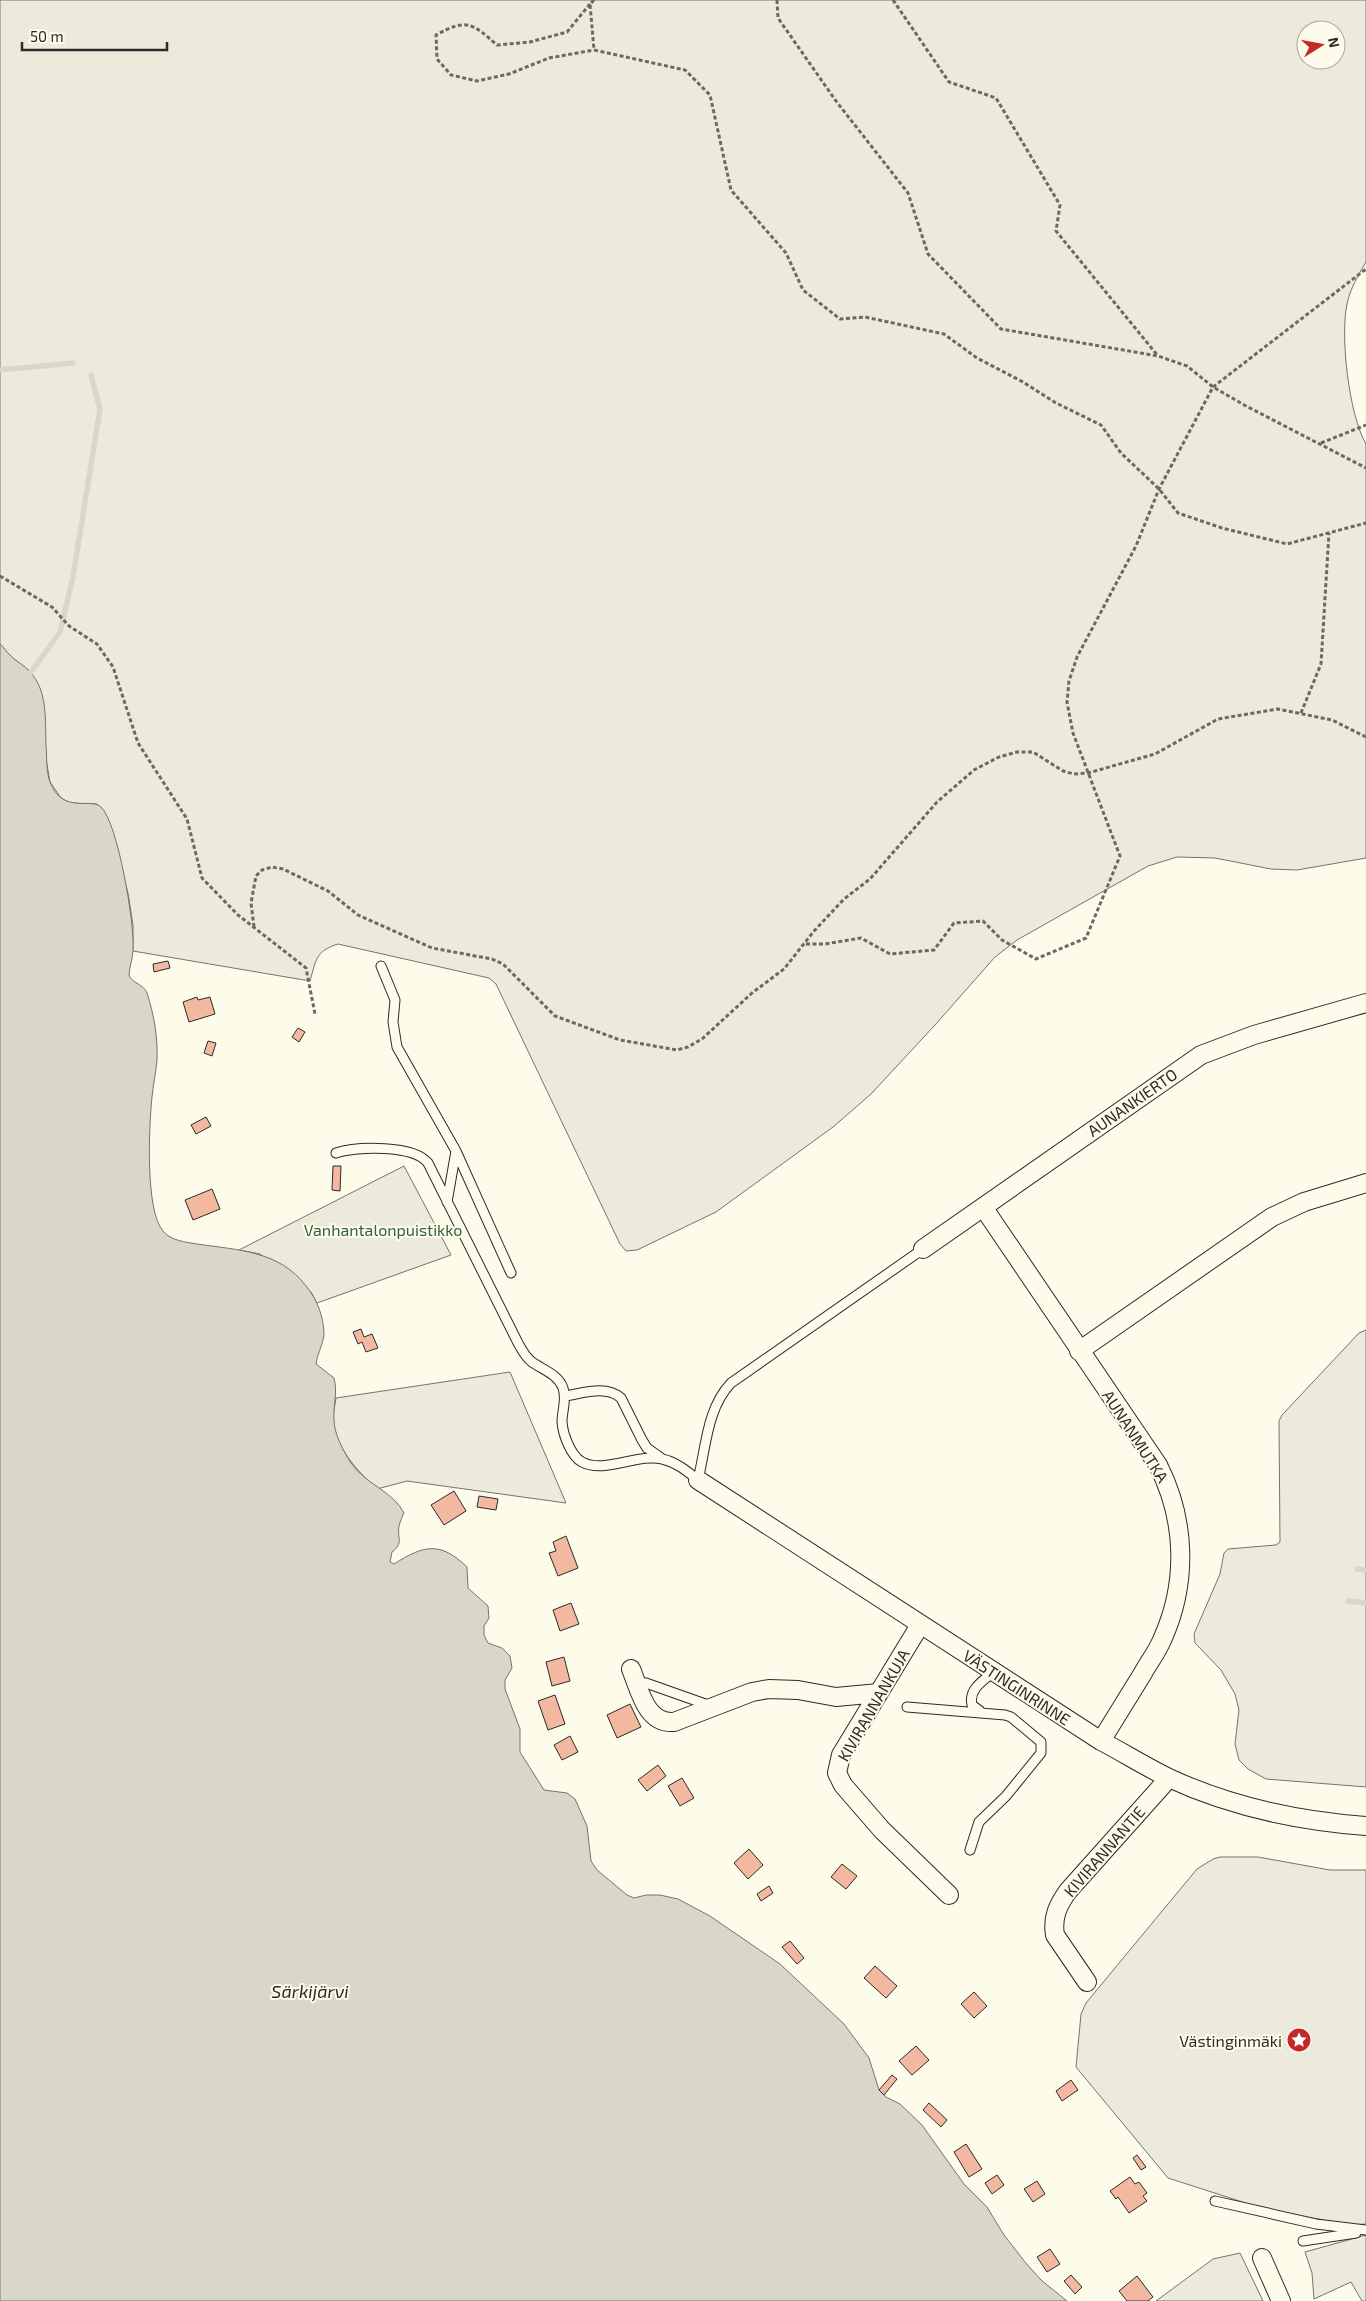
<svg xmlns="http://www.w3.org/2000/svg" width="1366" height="2301" font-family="'Exo 2',sans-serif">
  <rect width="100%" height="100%" fill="#fdfbea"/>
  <path fill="#ecebdb" stroke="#74746e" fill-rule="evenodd" d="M 0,0 L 1366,0 L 1366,262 C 1358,276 1350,289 1347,304 C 1340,337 1349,415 1366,444 L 1366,858 L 1297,870 L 1271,869 L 1215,858 L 1177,857 L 1148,866 L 1017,940 L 995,957 L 935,1025 L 871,1094 L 833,1127 L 716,1212 L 637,1250 L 626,1251 L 620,1244 L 496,984 L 489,978 L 338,944 C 315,951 316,961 310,981 L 133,951 L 133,925 L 128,893 L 107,817 L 97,804 L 70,803 L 61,798 L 50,782 L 31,672 L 10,656 L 0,644 ZM 1306,30 L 1336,30 L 1336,60 L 1306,60 Z
    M 404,1166 L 451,1255 L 317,1303 L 311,1292 L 260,1254 L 239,1250 Z
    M 1366,1330 L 1366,1787 L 1266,1779 L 1248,1769 L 1239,1760 L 1235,1744 L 1239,1710 L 1235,1694 L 1221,1670 L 1195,1643 L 1194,1634 L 1220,1574 L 1224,1553 L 1228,1549 L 1276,1545 L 1280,1542 L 1279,1421 L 1282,1415 L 1359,1333 Z
    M 510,1372 L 566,1503 L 407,1481 L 377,1489 C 359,1473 335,1447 333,1421 C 333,1414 335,1405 336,1398 Z
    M 1220,1857 L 1258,1857 L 1330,1870 L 1366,1870 L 1366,2224 L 1349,2225 L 1258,2207 L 1168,2178 L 1076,2067 L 1081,2014 L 1086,2003 L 1197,1869 L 1213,1859 Z
    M 1366,2235 L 1366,2301 L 1362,2301 L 1351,2282 L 1314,2299 L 1312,2273 L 1305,2252 Z
    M 1240,2253 L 1263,2301 L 1156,2301 L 1213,2259 Z"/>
  <path fill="#d8d7c9" stroke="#74746e" d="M 0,644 C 4,647 6,652 10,655 C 16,662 25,665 30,672 C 48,691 45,720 46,745 C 47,756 46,772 50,782 C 63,815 90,797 101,807 C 118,823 135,925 133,950 C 133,959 129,967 129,976 C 134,984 143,984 147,993 C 154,1015 158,1037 157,1060 C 156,1073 153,1085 152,1097 C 149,1126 145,1210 163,1231 C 171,1241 186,1242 197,1244 C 238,1250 280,1251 306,1286 C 317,1299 324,1317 324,1335 C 323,1345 317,1354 316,1364 L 334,1378 C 338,1393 333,1405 334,1420 C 334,1434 344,1452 351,1463 C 365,1484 393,1491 404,1513 C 402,1517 400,1522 399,1526 C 397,1538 404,1543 392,1552 L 390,1562 L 394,1564 C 424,1545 440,1541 467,1567 L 468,1588 L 488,1606 L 489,1618 L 484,1626 L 484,1635 L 488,1643 L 502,1648 L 510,1656 L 512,1668 L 505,1680 L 505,1689 L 520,1729 L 520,1752 L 544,1790 L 567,1793 L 575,1799 L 587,1826 L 591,1861 L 597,1870 L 627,1895 L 634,1898 L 646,1895 L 660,1895 L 678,1899 L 710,1916 L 780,1964 L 844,2024 L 869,2058 L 879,2090 L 886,2097 L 900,2104 L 922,2125 L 964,2184 L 987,2207 L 1004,2235 L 1025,2262 L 1041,2280 L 1067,2301 L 0,2301 Z"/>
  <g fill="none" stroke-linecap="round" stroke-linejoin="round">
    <path stroke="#d8d7c9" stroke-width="5.5" d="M 0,370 L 73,363
      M 31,672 L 60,632 L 73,577 L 100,409 L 91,375
      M 1357,1569 L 1366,1570
      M 1348,1601 L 1366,1603"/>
  </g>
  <path fill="#f2b8a0" stroke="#2b2b2b" d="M 168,961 L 170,968 L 154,972 L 153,964 Z
    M 197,997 L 198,1000 L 210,997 L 215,1014 L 189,1022 L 183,1002 Z
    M 298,1028 L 305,1032 L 299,1042 L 292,1037 Z
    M 208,1041 L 216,1043 L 212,1056 L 204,1053 Z
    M 206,1117 L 211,1126 L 196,1134 L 191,1125 Z
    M 333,1166 L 341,1166 L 340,1191 L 332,1190 Z
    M 212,1189 L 220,1209 L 193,1220 L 185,1200 Z
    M 361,1329 L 364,1337 L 372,1334 L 378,1348 L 366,1352 L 362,1342 L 358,1344 L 353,1332 Z
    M 454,1491 L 466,1511 L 444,1525 L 431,1505 Z
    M 479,1496 L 498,1499 L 496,1510 L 477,1507 Z
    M 566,1536 L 578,1568 L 558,1576 L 549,1553 L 556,1551 L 553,1542 Z
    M 571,1603 L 579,1624 L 560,1631 L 553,1610 Z
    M 564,1657 L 570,1681 L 552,1686 L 546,1662 Z
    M 555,1695 L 565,1724 L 548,1730 L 538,1701 Z
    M 630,1704 L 641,1727 L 617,1738 L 607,1715 Z
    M 570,1736 L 578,1752 L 562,1760 L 554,1745 Z
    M 658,1765 L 666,1776 L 647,1791 L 638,1780 Z
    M 682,1778 L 694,1798 L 680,1806 L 668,1786 Z
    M 749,1849 L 763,1865 L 748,1879 L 734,1863 Z
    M 842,1864 L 857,1876 L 846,1889 L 831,1877 Z
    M 769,1886 L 773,1893 L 761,1901 L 757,1894 Z
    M 790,1941 L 804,1958 L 797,1964 L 782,1947 Z
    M 875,1966 L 897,1986 L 886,1998 L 864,1978 Z
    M 974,1992 L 987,2006 L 974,2018 L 961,2004 Z
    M 916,2046 L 929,2060 L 912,2075 L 899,2061 Z
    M 892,2075 L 897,2079 L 884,2095 L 879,2090 Z
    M 1071,2080 L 1078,2090 L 1062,2101 L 1056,2091 Z
    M 929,2103 L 947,2120 L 941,2127 L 923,2110 Z
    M 966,2144 L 982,2169 L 969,2177 L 954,2152 Z
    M 1137,2155 L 1146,2167 L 1141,2170 L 1133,2158 Z
    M 997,2175 L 1004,2185 L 992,2194 L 985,2183 Z
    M 1130,2177 L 1135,2184 L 1139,2182 L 1147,2193 L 1143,2196 L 1147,2201 L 1129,2213 L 1118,2197 L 1116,2199 L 1110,2191 Z
    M 1037,2181 L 1045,2194 L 1033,2202 L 1024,2189 Z
    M 1050,2249 L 1060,2264 L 1047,2272 L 1037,2257 Z
    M 1071,2275 L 1082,2287 L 1075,2294 L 1064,2281 Z
    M 1137,2276 L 1153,2297 L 1148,2301 L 1127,2301 L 1119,2291 Z"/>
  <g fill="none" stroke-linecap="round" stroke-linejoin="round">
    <defs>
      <path id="service" d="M 381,966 L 395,1000 L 393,1022 L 397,1047 L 456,1151 L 511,1273
        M 336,1153 C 357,1146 414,1145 428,1163 L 518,1343 C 522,1350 525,1357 532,1362 C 543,1370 558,1374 563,1388 C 567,1400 562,1410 562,1422 C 563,1435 571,1456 582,1462 C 604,1474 638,1453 662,1459 C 676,1462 687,1471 698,1480 C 706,1447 707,1408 731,1383 L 923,1249
        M 447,1202 L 456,1151
        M 565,1396 C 584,1393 606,1385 621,1398 L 642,1440 L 647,1448 L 661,1458
        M 636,1682 L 646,1683 L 711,1706
        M 907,1707 L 1005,1715 L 1011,1717 L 1041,1742 L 1041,1753 L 1006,1796 L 979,1822 L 970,1850
        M 980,1711 L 972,1705 C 968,1689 984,1680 995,1671
        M 1215,2201 L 1316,2224 L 1366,2230
        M 1303,2241 L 1356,2233"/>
      <path id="minor" d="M 983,1207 L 1158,1465 C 1186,1520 1188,1583 1162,1640 C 1157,1652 1149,1662 1143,1673 C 1129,1696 1115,1718 1101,1741
        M 923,1249 L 1201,1055 L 1254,1035 L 1366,1003
        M 1079,1351 L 1272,1217 L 1304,1202 L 1366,1183
        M 698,1480 L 1101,1741 C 1124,1753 1146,1767 1169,1778 C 1229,1806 1300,1821 1366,1826
        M 920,1625 L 841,1755 L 837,1773 L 843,1785 L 882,1830 L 949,1895
        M 631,1669 C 640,1691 646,1724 674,1722 L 752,1692 L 769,1689 L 798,1690 L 836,1697 L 879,1693
        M 1087,1982 L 1055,1935 C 1052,1917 1058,1905 1068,1891 L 1169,1778
        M 1262,2258 L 1281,2301"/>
    </defs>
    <use href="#service" stroke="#2b2b2b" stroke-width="11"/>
    <use href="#minor" stroke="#2b2b2b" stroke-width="20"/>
    <path stroke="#6a6964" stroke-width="3" stroke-dasharray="4 2.5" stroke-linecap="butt" d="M 594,0 L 590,4 L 594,50 L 685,70 L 710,95 L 731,190 L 786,253 L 803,290 L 840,319 L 865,317 L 944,334 L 977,358 L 1023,382 L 1056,403 L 1101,425 L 1121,453 L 1159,489 L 1178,513 L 1222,528 L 1287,544 L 1366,523
      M 777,0 L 778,18 L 836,101 L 908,193 L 928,254 L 1001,329 L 1158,356 L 1187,366 L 1213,387 L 1246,406 L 1366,468
      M 893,0 L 949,82 L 996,98 L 1060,205 L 1056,231 L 1158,356
      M 590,4 L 567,32 L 530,42 L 497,45 C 472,23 467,18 436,35 L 437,59 L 451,75 L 477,81 L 509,74 L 549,58 L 594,50
      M 1321,443 L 1366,425
      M 0,576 L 52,607 L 69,626 L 97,644 L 113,667 L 138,743 L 187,819 L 202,878 L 238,915 L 306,968 L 315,1014
      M 1301,713 L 1321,664 L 1329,533
      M 254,927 L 251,903 L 256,876 L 262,870 L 272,867 L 283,869 L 328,891 L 358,915 L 432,948 L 492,959 L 503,964 L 555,1016 L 620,1040 L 677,1050 L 688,1047 L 702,1039 L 752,993 L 784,969 L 814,931 L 844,899 L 870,879 L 937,802 L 974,770 L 999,757 L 1017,752 L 1033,752 L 1063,771 L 1074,774 L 1088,773 L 1155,754 L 1218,719 L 1278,709 L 1332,720 L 1366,737
      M 806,944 L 825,944 L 861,938 L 890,954 L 934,950 L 954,923 L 983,921 L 1002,940 L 1036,959 L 1086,938 L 1120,856 L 1073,733 L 1067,702 L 1069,681 L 1077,657 L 1136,546 L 1159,489 L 1213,387 L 1366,269"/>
    <use href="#service" stroke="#fdfbea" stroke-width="9"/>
    <use href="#minor" stroke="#fdfbea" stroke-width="18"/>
  </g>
  <defs>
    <symbol id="sight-disc" viewBox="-11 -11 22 22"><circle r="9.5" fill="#c62828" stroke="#fdfbea"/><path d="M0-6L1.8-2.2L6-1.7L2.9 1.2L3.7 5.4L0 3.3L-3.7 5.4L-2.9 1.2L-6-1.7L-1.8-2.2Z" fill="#fff"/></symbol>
  </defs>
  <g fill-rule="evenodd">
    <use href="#sight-disc" x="1285" y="2026" width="28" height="28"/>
  </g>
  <g text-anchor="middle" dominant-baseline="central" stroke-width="4" stroke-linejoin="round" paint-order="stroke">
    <g font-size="16" fill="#2b2b2b" stroke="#fdfbea">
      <text transform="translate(1132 1102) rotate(-35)">AUNANKIERTO</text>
      <text transform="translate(1136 1436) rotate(57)">AUNANMUTKA</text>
      <text transform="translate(1017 1687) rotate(33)">VÄSTINGINRINNE</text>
      <text transform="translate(873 1705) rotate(-60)">KIVIRANNANKUJA</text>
      <text transform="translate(1104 1851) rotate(-49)">KIVIRANNANTIE</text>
    </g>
    <g font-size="16" fill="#34623c" stroke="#fdfbea">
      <text x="383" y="1229">Vanhantalonpuistikko</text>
    </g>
    <g font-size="16" fill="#2b2b2b" stroke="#fdfbea" text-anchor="end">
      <text x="1282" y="2040">Västinginmäki</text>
    </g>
    <g font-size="18" font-style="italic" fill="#2b2b2b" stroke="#fdfbea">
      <text x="310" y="1991">Särkijärvi</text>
    </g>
  </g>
  <g transform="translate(1321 45) rotate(79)"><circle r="24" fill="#fdfbea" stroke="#a9a89e"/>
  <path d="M0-4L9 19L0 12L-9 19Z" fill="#c62828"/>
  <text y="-8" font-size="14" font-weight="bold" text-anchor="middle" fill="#2b2b2b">N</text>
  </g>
  <path d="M22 42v8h145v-8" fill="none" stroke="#2b2b2b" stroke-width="2.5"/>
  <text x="30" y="42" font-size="15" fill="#2b2b2b" stroke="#fdfbea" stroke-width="4" paint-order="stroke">50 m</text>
</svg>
